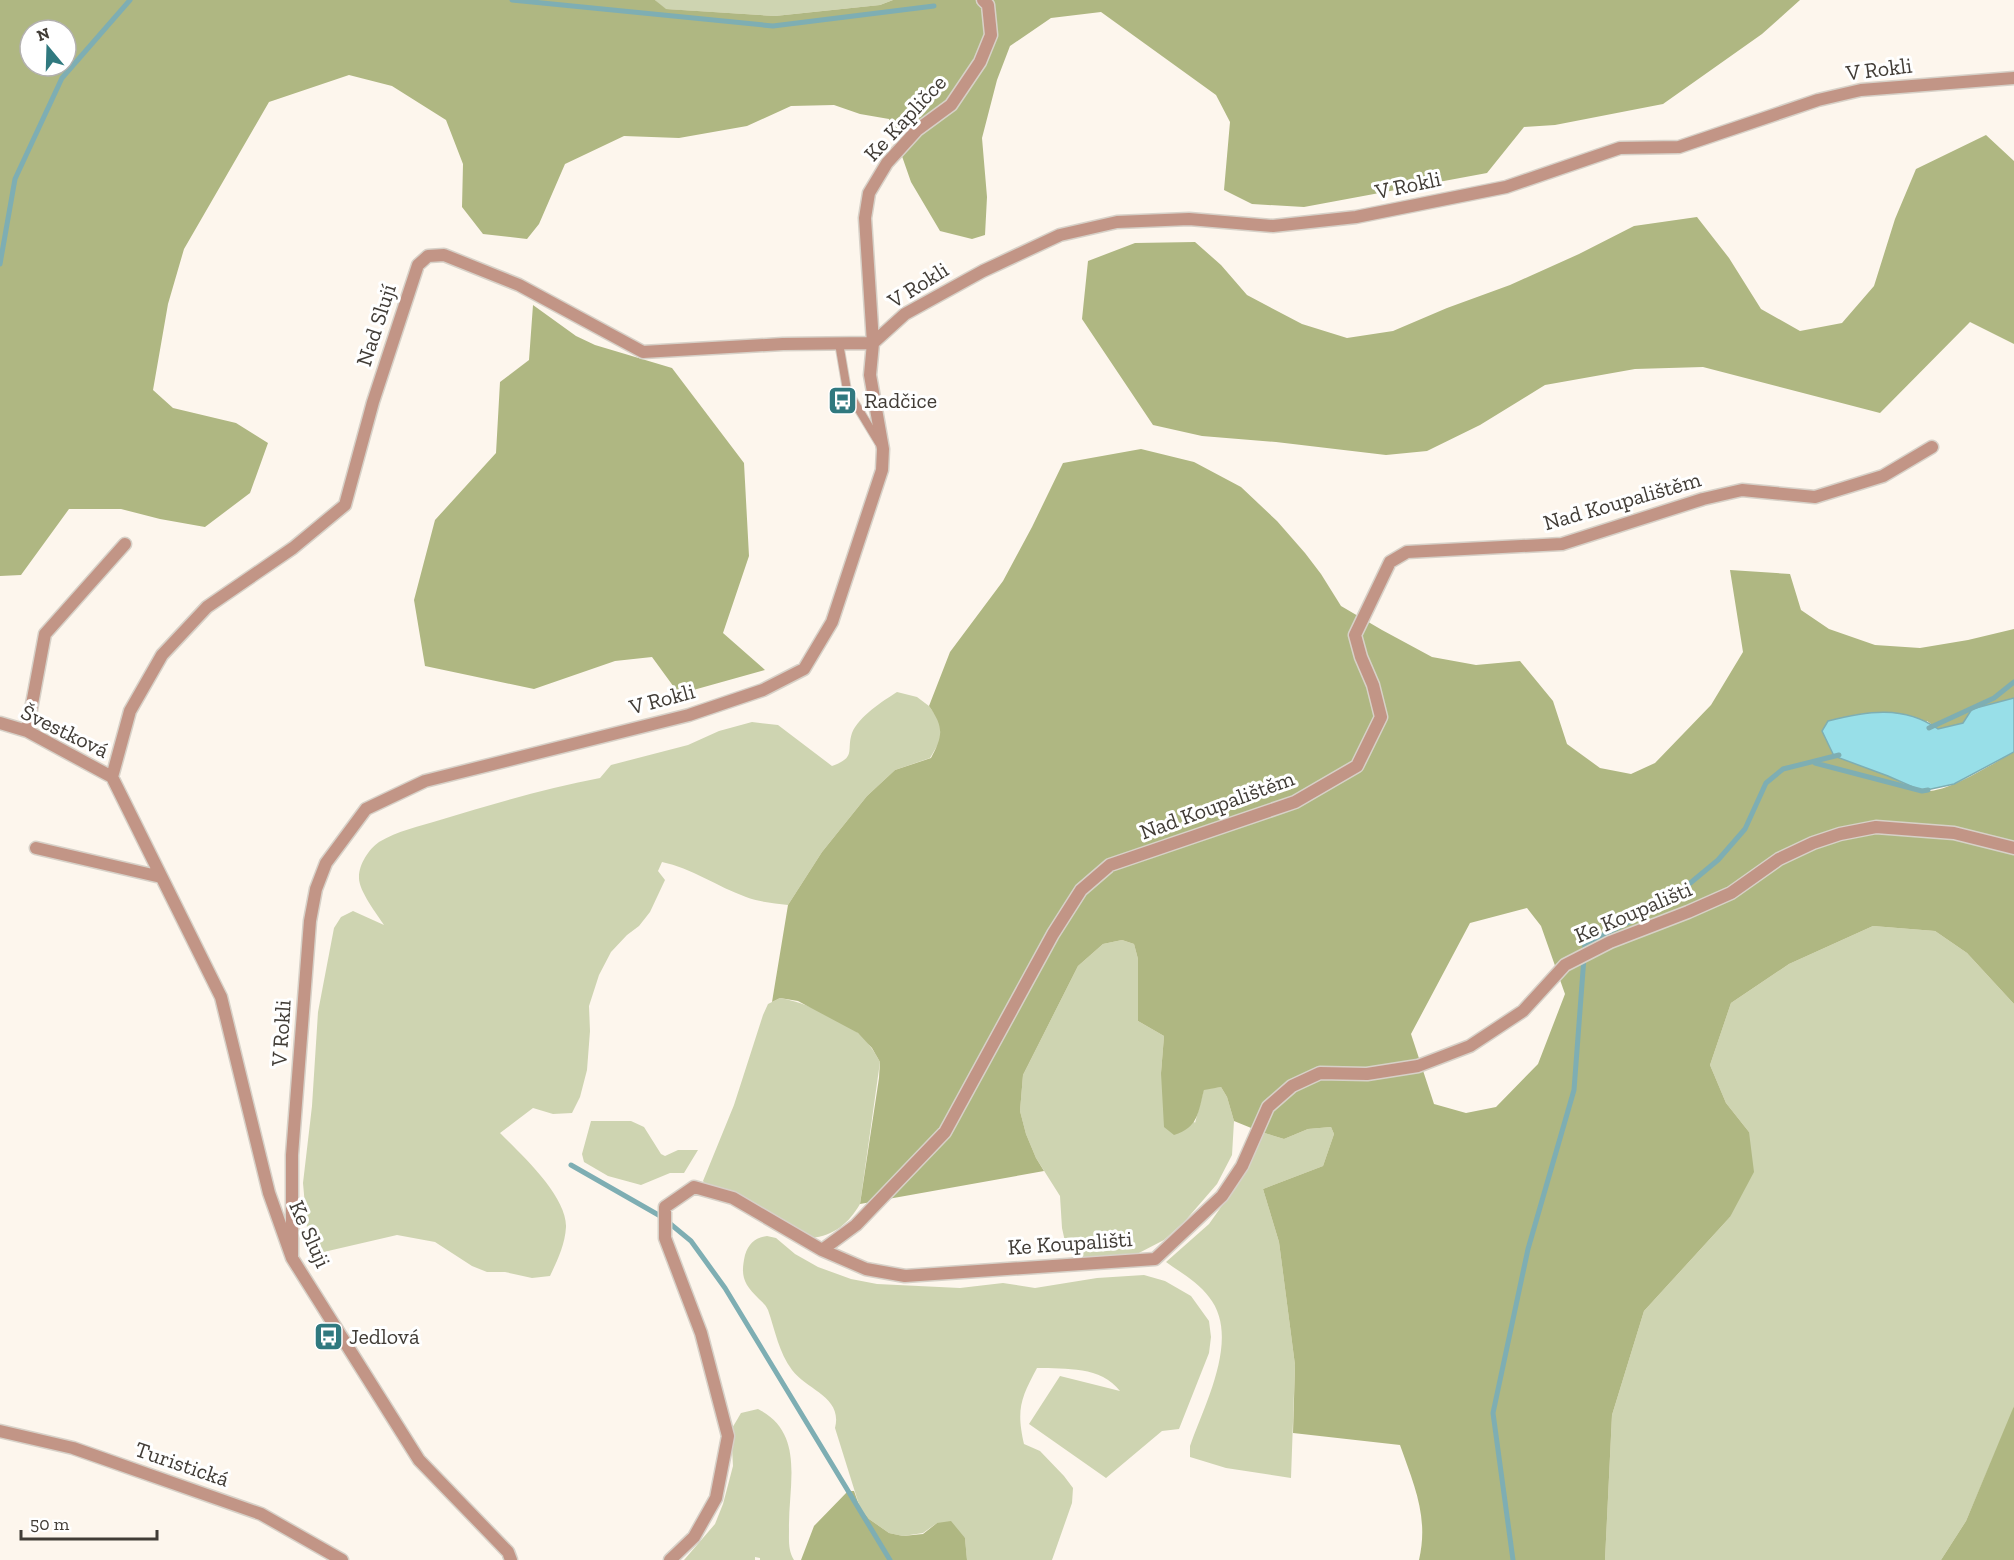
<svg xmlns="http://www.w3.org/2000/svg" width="2014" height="1560" font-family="'Zilla Slab',serif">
  <rect width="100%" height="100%" fill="#fdf6ed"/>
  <path fill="#ced4b1" d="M 655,0 L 893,0 L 880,5 L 775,16 L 665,9 Z
    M 897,692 L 917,697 L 929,706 L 940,721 L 940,741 L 930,758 L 895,770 L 867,796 L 822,852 L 788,905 C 774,903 758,902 746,897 C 718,887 691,868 662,862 L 658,871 L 665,880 L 650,912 L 639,926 L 627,935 L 611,952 L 599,975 L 589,1006 L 590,1031 L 587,1070 L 580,1097 L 572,1113 L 553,1114 L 533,1108 L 500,1133 C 521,1154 567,1196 566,1227 C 565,1245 557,1261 550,1276 L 532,1278 L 505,1272 L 487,1272 L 472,1266 L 435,1242 L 397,1235 L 315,1254 L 307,1228 L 303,1183 L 312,1106 L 318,1012 L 334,928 L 341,917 L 353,911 L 384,925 C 377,914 358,890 359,877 C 359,864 369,849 379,842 C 397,831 420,826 440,820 C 493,804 546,788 600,778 L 611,765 L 688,745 L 719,731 L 752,722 L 778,725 L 832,766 C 857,757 846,751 852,733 C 859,716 883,701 897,692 Z
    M 1873,926 L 1935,931 L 1967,953 L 2014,1004 L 2014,1406 L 2012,1413 L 1966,1521 L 1941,1560 L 1605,1560 L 1612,1415 L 1644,1311 L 1730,1217 L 1749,1132 L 1726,1103 L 1710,1065 L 1731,1003 L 1789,964 Z
    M 1122,940 L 1134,944 L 1138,959 L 1138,1021 L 1164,1036 L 1161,1073 L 1195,1123 L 1204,1089 L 1221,1087 L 1227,1097 L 1234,1121 L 1232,1155 L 1217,1184 L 1185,1221 L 1164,1240 L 1135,1255 L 1099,1260 L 1079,1258 L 1066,1246 L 1062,1228 L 1060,1196 L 1036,1158 L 1026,1134 L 1020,1111 L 1023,1075 L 1078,966 L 1103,944 Z
    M 780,998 C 804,1002 837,1017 857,1032 C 867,1040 874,1051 880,1062 L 860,1204 C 849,1223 834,1236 811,1238 L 707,1186 L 703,1181 L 734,1105 L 763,1015 L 768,1004 Z
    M 591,1121 L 631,1121 L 644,1127 L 661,1154 L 665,1156 L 678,1150 L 698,1150 L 684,1173 L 670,1173 L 641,1185 L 608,1176 L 584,1162 L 582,1154 Z
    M 1331,1127 L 1334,1134 L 1323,1166 L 1263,1189 L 1279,1242 L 1295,1365 L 1291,1478 L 1226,1468 L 1190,1457 L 1190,1446 C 1205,1403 1241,1337 1209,1297 C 1199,1283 1180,1272 1166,1262 L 1209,1224 L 1243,1176 L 1261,1132 L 1284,1139 L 1308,1129 Z
    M 767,1236 L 776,1238 L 795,1254 L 818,1267 L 851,1279 L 877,1284 L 960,1288 L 1003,1283 L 1035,1288 L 1097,1278 L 1144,1275 L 1165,1281 L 1191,1296 L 1209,1321 L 1211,1337 L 1209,1353 L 1179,1429 L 1162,1431 L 1106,1478 L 1029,1424 L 1060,1376 L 1120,1391 C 1101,1366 1066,1369 1037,1368 C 1021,1398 1016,1409 1024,1444 L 1040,1451 L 1064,1476 L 1073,1488 L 1072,1503 L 1052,1560 L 967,1560 L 965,1538 L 937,1523 L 923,1533 L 903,1536 L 889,1533 L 869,1519 L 860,1508 L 835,1428 C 843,1397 807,1390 792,1370 C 779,1353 775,1330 768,1310 C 766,1305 763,1303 759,1299 C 744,1284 740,1277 745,1255 C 749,1243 755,1238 767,1236 Z
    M 758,1409 C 806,1433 788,1486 789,1529 C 789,1541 788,1550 794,1560 L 760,1560 L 760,1558 L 755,1557 L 755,1560 L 684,1560 L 715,1524 L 723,1504 L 733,1466 L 731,1430 L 741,1413 Z"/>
  <path fill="#afb782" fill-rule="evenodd" d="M 0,0 L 655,0 L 666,9 L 775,16 L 880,5 L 893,0 L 1800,0 L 1762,34 L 1663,104 L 1555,125 L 1524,127 L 1487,173 L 1304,207 L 1252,204 L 1224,190 L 1230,122 L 1216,95 L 1101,12 L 1051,18 L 1010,46 L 997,80 L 982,138 L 987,197 L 985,235 L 972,239 L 940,231 L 911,182 L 889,119 L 860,114 L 834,105 L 791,106 L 747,126 L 679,138 L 624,136 L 565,164 L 539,224 L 527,239 L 483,234 L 462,207 L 463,164 L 446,120 L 392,86 L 349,75 L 269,102 L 184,249 L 168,304 L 153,390 L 173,408 L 236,423 L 268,443 L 250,493 L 205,527 L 160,519 L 121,509 L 69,509 L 21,575 L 0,576 ZM 30,30 L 66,30 L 66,66 L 30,66 Z
    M 1986,135 L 2014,161 L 2014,344 L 1970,322 L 1880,413 L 1703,367 L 1635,369 L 1545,385 L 1480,425 L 1427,451 L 1386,455 L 1276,442 L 1202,436 L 1153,425 L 1082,319 L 1088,261 L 1135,243 L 1195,242 L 1221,265 L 1247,295 L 1302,324 L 1347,338 L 1393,331 L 1447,308 L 1510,285 L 1579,254 L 1634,226 L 1697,217 L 1729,258 L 1761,309 L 1800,331 L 1842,323 L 1874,286 L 1895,219 L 1916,169 Z
    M 533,305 L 576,336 L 595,345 L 672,368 L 744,463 L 749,556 L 723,633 L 765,670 L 679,694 L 652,657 L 615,661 L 534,689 L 425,666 L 414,600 L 435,520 L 496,453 L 500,382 L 529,360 Z
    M 1141,449 L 1194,462 L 1241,487 L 1277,521 L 1305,553 L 1321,574 L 1341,606 L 1382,630 L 1432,657 L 1476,665 L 1520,661 L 1553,701 L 1567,744 L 1600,768 L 1631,774 L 1655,763 L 1711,705 L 1743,652 L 1730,570 L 1790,574 L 1801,610 L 1829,629 L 1875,645 L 1920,648 L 1968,640 L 2014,629 L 2014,698 L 1972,709 L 1963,723 L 1938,729 L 1927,721 L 1888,776 C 1899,780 1912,789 1923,791 C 1947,794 1993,763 2014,752 L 2014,1004 L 1967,953 L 1935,931 L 1873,926 L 1789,964 L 1731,1003 L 1710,1065 L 1726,1103 L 1749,1132 L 1754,1172 L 1730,1217 L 1644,1311 L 1612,1415 L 1605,1560 L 1419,1560 C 1429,1517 1414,1485 1400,1445 L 1293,1433 L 1295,1365 L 1279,1242 L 1263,1189 L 1323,1166 L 1334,1134 L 1331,1127 L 1308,1129 L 1284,1139 L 1261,1132 L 1234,1121 L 1227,1097 L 1221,1087 L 1204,1090 C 1198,1112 1199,1127 1174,1135 L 1164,1127 L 1161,1073 L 1164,1036 L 1138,1021 L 1138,959 L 1134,944 L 1122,940 L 1103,944 L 1078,966 L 1023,1075 L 1020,1111 L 1026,1134 L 1036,1158 L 1044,1171 L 860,1204 L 879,1078 L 880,1062 L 872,1048 L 858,1033 L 798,1001 L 780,998 L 772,1002 L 788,905 L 822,852 L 867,796 L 895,770 L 931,758 C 943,736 944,727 929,706 L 950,652 L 1003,581 L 1032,527 L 1063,463 ZM 1527,908 L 1541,926 L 1565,994 L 1538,1064 L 1496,1107 L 1466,1113 L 1434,1104 L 1411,1034 L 1470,923 Z
    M 2014,1406 L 2014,1560 L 1941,1560 L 1966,1521 Z
    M 848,1491 L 854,1491 L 860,1508 L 869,1519 L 889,1533 L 903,1536 L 923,1534 L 937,1523 L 951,1521 L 965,1538 L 967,1560 L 801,1560 L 814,1526 Z"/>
  <path fill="#98dfe8" stroke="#7eaeb3" stroke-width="1.5" d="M 2014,698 L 2014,752 L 1954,784 L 1922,791 L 1888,776 L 1834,756 L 1822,731 L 1828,721 C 1866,711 1904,705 1938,729 L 1963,723 L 1972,709 Z"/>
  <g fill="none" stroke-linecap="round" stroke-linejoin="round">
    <path stroke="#7eaeb3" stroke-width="5" d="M 512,0 L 773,26 L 934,6
      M 0,264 L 15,179 L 62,78 L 130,0
      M 1929,728 L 1994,698 L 2014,682
      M 1815,763 L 1922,791 L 1928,790
      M 571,1165 L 662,1217 L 691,1241 L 725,1288 L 890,1560
      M 1513,1560 L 1493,1413 L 1528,1249 L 1574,1090 L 1585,944 L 1665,904 L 1718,860 L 1745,829 L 1766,783 L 1783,769 L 1839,755"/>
    <defs>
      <path id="service" d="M 839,343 L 847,390 L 879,443"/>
      <path id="minor" d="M 873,343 L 905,314 L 983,271 L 1060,235 L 1117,222 L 1189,219 L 1273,226 L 1356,217 L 1506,187 L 1620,148 L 1679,147 L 1818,100 L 1861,90 L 2014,78
        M 0,723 L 27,731 L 112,777
        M 27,731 L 45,634 L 125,544
        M 112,777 L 130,711 L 162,655 L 207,607 L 293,548 L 345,505 L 373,402 L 418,265 L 428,256 L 444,255 L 519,285 L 643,352 L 783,344 L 873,343
        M 112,777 L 221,997 L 269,1193 L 292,1258 L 419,1460 L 508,1552 L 511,1560
        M 36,848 L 161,877
        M 822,1250 L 856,1225 L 945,1132 L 1053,934 L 1081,890 L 1110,865 L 1295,802 L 1357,766 L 1381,717 L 1373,685 L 1361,657 L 1355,635 L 1390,562 L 1407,552 L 1562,544 L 1703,499 L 1742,490 L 1815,497 L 1883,476 L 1932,447
        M 292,1258 L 292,1155 L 310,921 L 316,889 L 326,863 L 366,809 L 425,781 L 689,715 L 763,690 L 804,669 L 832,622 L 882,470 L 883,449 L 870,375 L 873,343 L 865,218 L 869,193 L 887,163 L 917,130 L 951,105 L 980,62 L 991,35 L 988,5 L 983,0
        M 0,1431 L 73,1448 L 261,1514 L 342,1560
        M 670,1560 L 694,1537 L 716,1498 L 728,1436 L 701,1333 L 665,1238 L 665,1207 L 694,1187 L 733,1198 L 822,1250 L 866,1269 L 905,1276 L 1155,1259 L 1222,1196 L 1242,1166 L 1268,1107 L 1292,1086 L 1320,1073 L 1367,1074 L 1418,1066 L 1470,1046 L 1523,1011 L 1565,965 L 1610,942 L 1688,912 L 1731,893 L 1779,859 L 1813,843 L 1840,834 L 1876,827 L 1954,833 L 2014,848"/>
    </defs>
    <use href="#service" stroke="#d7d1c8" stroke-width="10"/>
    <use href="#minor" stroke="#d7d1c8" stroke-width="15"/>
    <use href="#service" stroke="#c29586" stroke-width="8"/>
    <use href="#minor" stroke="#c29586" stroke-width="12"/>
  </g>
  <defs>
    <symbol id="bus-square" viewBox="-11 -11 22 22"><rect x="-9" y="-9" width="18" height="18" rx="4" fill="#30797f" stroke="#fff"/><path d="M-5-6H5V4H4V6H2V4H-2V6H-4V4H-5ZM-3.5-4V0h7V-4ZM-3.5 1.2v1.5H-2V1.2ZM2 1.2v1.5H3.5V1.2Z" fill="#fff"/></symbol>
  </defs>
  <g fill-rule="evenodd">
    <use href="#bus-square" x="826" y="384" width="33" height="33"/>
    <use href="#bus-square" x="312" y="1320" width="33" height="33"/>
  </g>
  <g text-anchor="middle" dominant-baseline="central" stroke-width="6" stroke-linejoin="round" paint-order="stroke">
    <g font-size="22" fill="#413c36" stroke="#fff">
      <text transform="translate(1879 69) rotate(-7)">V Rokli</text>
      <text transform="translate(905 118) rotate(-47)">Ke Kapličce</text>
      <text transform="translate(1408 185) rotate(-12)">V Rokli</text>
      <text transform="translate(918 285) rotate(-32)">V Rokli</text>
      <text transform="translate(376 325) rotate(-72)">Nad Slují</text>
      <text transform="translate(1622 501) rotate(-16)">Nad Koupalištěm</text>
      <text transform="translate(662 699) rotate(-15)">V Rokli</text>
      <text transform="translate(65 731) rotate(26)">Švestková</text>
      <text transform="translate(1217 805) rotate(-20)">Nad Koupalištěm</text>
      <text transform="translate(1633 912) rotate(-23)">Ke Koupališti</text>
      <text transform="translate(281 1033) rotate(-86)">V Rokli</text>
      <text transform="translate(310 1234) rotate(66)">Ke Sluji</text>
      <text transform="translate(1070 1243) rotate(-4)">Ke Koupališti</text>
      <text transform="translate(182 1464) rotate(19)">Turistická</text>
    </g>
    <g font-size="22" fill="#413c36" stroke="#fff" text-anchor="start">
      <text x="864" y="400">Radčice</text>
      <text x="349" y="1336">Jedlová</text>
    </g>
  </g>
  <g transform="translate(48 48) rotate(341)"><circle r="28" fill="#ffffff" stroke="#b3b1af" stroke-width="1.5"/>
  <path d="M0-4.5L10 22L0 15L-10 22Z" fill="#30797f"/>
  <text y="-9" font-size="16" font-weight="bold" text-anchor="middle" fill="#413c36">N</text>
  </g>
  <path d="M21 1530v9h136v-9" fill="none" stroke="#413c36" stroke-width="3"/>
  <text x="30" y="1530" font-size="18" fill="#413c36" stroke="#ffffff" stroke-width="4.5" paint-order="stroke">50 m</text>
</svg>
